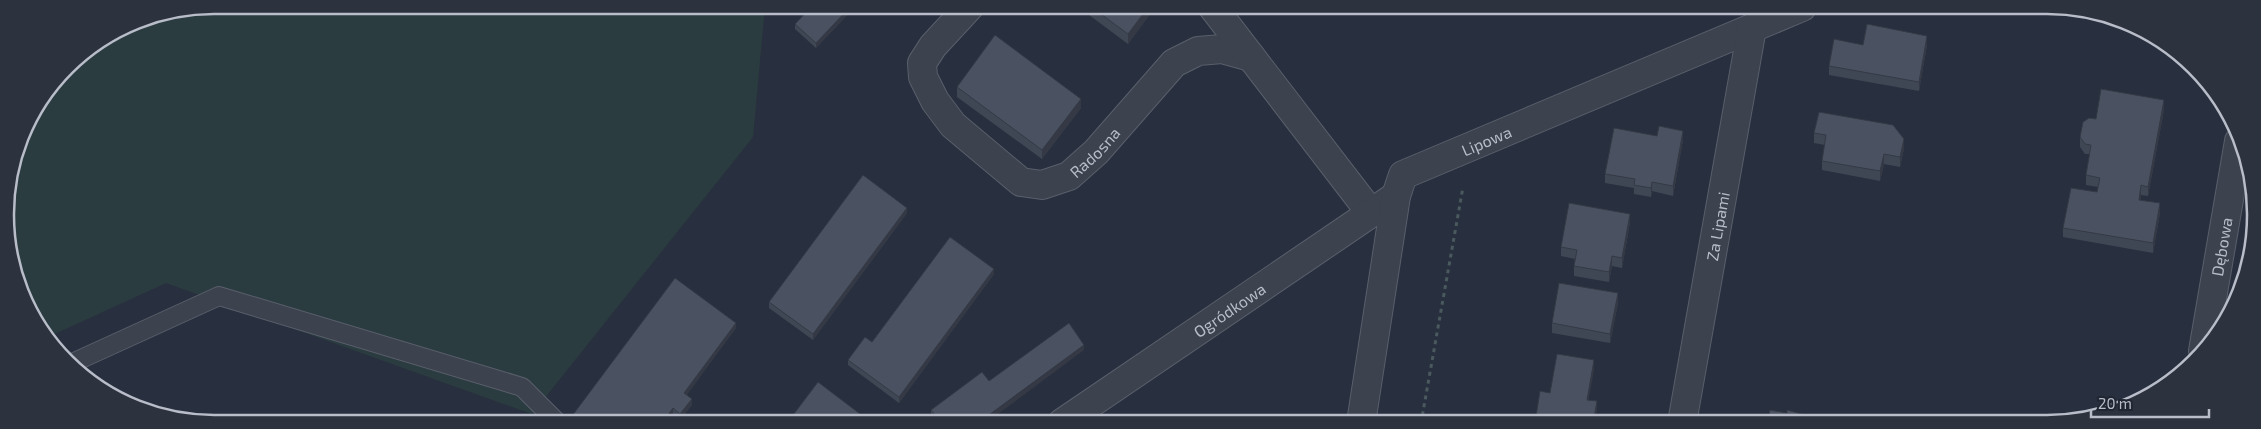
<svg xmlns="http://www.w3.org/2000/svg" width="2261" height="429" font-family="'Exo 2',sans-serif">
  <rect width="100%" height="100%" fill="#282f3e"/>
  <path fill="#2b3c40" d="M 215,5 L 765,6 L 753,137 L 532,414 L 166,283 L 48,337 L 16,282 L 5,201 L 21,134 L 67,66 L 135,21 Z"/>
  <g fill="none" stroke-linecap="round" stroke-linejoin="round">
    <defs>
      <path id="lane" d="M 70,364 L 219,296 L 522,387 L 557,422"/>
      <g id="street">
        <path id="s1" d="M 970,6 L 933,46 L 922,63 L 923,77 L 935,101 L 953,125 L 1021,182 L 1042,185 L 1069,176 L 1096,152 L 1174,63 L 1198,51 L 1222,49 L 1251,57"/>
        <path d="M 1212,6 L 1371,213"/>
        <path id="s2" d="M 2203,351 L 2239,141"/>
        <path id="s3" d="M 1062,423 L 1396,196"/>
        <path id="s4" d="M 1361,423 L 1396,196 L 1403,175 L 1802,7"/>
        <path id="s5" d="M 1682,423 L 1752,28"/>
      </g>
    </defs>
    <use href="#lane" stroke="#5a5f6c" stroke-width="20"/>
    <use href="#street" stroke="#5a5f6c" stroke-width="30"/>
    <path stroke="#4a595e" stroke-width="3" stroke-dasharray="4 4" stroke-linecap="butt" d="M 1421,423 L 1463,187"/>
    <use href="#lane" stroke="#3c424e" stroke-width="18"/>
    <use href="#street" stroke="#3c424e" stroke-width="28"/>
  </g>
  <path fill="#404754" d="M 856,6 L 816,48 L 795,29 L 795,24 Z
    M 1077,6 L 1156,6 L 1128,44 Z
    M 1863,45 L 1927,45 L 1919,91 L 1829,75 L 1829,66 Z
    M 957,87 L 1081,108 L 1042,159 L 957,97 Z
    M 2164,110 L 2148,196 L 2141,195 L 2140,200 L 2160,213 L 2153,253 L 2063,237 L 2063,228 L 2097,192 L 2098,187 L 2086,185 L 2086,175 L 2090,154 L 2085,154 L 2080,147 L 2080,137 L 2096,119 Z
    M 1814,133 L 1904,148 L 1900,167 L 1884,164 L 1880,181 L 1822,170 L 1822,161 L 1825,145 L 1814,143 Z
    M 1683,140 L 1673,196 L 1652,191 L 1651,197 L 1634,194 L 1634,188 L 1605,183 L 1605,174 Z
    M 907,213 L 813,340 L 769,308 L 769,302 Z
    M 1630,223 L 1622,268 L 1612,266 L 1609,282 L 1574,276 L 1574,266 L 1575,259 L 1561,256 L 1561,247 Z
    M 994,274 L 899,403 L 848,365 L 848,360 L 872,342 Z
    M 1618,303 L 1610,343 L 1552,333 L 1552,323 Z
    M 736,328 L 686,395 L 692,405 L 680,420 L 673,414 L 666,423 L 569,422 L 569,420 Z
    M 1084,350 L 935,421 L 931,415 L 931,410 L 989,381 Z"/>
  <path fill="#343945" d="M 851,6 L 856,6 L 816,48 L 816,43 Z
    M 1149,6 L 1156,6 L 1128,44 L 1128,34 Z
    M 1927,36 L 1927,45 L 1919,91 L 1919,82 Z
    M 1081,99 L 1081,108 L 1042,159 L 1042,150 Z
    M 2164,100 L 2164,110 L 2148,196 L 2148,187 Z
    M 1683,131 L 1683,140 L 1673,196 L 1673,186 Z
    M 1904,139 L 1904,148 L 1900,167 L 1900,157 Z
    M 1884,154 L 1884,164 L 1880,181 L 1880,171 Z
    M 1652,182 L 1652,191 L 1651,197 L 1651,188 Z
    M 2141,185 L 2141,195 L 2139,209 L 2139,200 Z
    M 2160,203 L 2160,213 L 2153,253 L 2153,243 Z
    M 907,208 L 907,213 L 813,340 L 813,334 Z
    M 1630,214 L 1630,223 L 1622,268 L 1622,258 Z
    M 1612,256 L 1612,266 L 1609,282 L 1609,272 Z
    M 994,269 L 994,274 L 899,403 L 899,397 Z
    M 1618,293 L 1618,303 L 1610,343 L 1610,334 Z
    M 736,323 L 736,328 L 684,399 L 684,393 Z
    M 1084,345 L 1084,350 L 986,423 L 978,423 Z
    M 1594,360 L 1594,370 L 1587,409 L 1587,400 Z
    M 692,399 L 692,405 L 680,420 L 680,414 Z
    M 1597,401 L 1597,411 L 1595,423 L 1593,423 Z
    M 673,408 L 673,414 L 666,423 L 662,423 Z"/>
  <path fill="#4a5262" stroke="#343945" d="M 812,6 L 851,6 L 816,43 L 795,24 Z
    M 1090,6 L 1149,6 L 1128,34 Z
    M 1867,24 L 1927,36 L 1919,82 L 1829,66 L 1834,39 L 1863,45 Z
    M 995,35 L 1081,99 L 1042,150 L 957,87 Z
    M 2101,89 L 2164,100 L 2148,187 L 2141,185 L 2139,200 L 2160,203 L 2153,243 L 2063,228 L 2071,188 L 2097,192 L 2100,178 L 2086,175 L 2091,145 L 2085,144 L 2080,137 L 2083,122 L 2089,118 L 2096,119 Z
    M 1819,112 L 1893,125 L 1904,139 L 1900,157 L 1884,154 L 1880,171 L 1822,161 L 1826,135 L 1814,133 Z
    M 1659,126 L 1683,131 L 1673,186 L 1652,182 L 1651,188 L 1634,185 L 1635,179 L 1605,174 L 1614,128 L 1657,136 Z
    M 863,175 L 907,208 L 813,334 L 769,302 Z
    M 1569,203 L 1630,214 L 1622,258 L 1612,256 L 1609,272 L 1574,266 L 1577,250 L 1561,247 Z
    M 950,237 L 994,269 L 899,397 L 848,360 L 865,337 L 872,342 Z
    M 675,278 L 736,323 L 684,393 L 692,399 L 680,414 L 673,408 L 662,423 L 572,422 L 569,420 Z
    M 1559,283 L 1618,293 L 1610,334 L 1552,323 Z
    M 1069,323 L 1084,345 L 978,423 L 932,423 L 938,419 L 931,410 L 982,372 L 989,381 Z
    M 1557,354 L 1594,360 L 1587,400 L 1597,401 L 1593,423 L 1535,423 L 1540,391 L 1550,393 Z
    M 818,382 L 872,423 L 787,423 Z
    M 1770,410 L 1787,413 L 1787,410 L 1824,420 L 1823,423 L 1767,423 Z
    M 1240,415 L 1244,423 L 1227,423 Z"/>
  <g text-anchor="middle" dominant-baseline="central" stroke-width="5" stroke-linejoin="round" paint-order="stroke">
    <g font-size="16" fill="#b8bdc9" stroke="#212633">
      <text stroke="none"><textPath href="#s4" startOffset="342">Lipowa</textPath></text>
      <text stroke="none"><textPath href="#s1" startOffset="319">Radosna</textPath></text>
      <text stroke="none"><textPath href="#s5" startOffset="200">Za Lipami</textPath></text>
      <text stroke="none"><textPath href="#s2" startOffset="106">Dębowa</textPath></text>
      <text stroke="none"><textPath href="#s3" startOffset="202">Ogródkowa</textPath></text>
    </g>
  </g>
  <path d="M0 0H2261V429H0ZM214 14H2047A200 200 0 0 1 2247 214V215A200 200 0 0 1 2047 415H214A200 200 0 0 1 14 215V214A200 200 0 0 1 214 14Z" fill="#2d323f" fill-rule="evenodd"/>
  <path fill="none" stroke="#b8bdc9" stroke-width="2.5" d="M214 14H2047A200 200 0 0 1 2247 214V215A200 200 0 0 1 2047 415H214A200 200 0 0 1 14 215V214A200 200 0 0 1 214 14Z"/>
  <path d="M2091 409v8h118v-8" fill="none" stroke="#b8bdc9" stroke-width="2.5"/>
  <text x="2098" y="409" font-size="15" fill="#b8bdc9" stroke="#212633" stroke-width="4" paint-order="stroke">20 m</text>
</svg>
